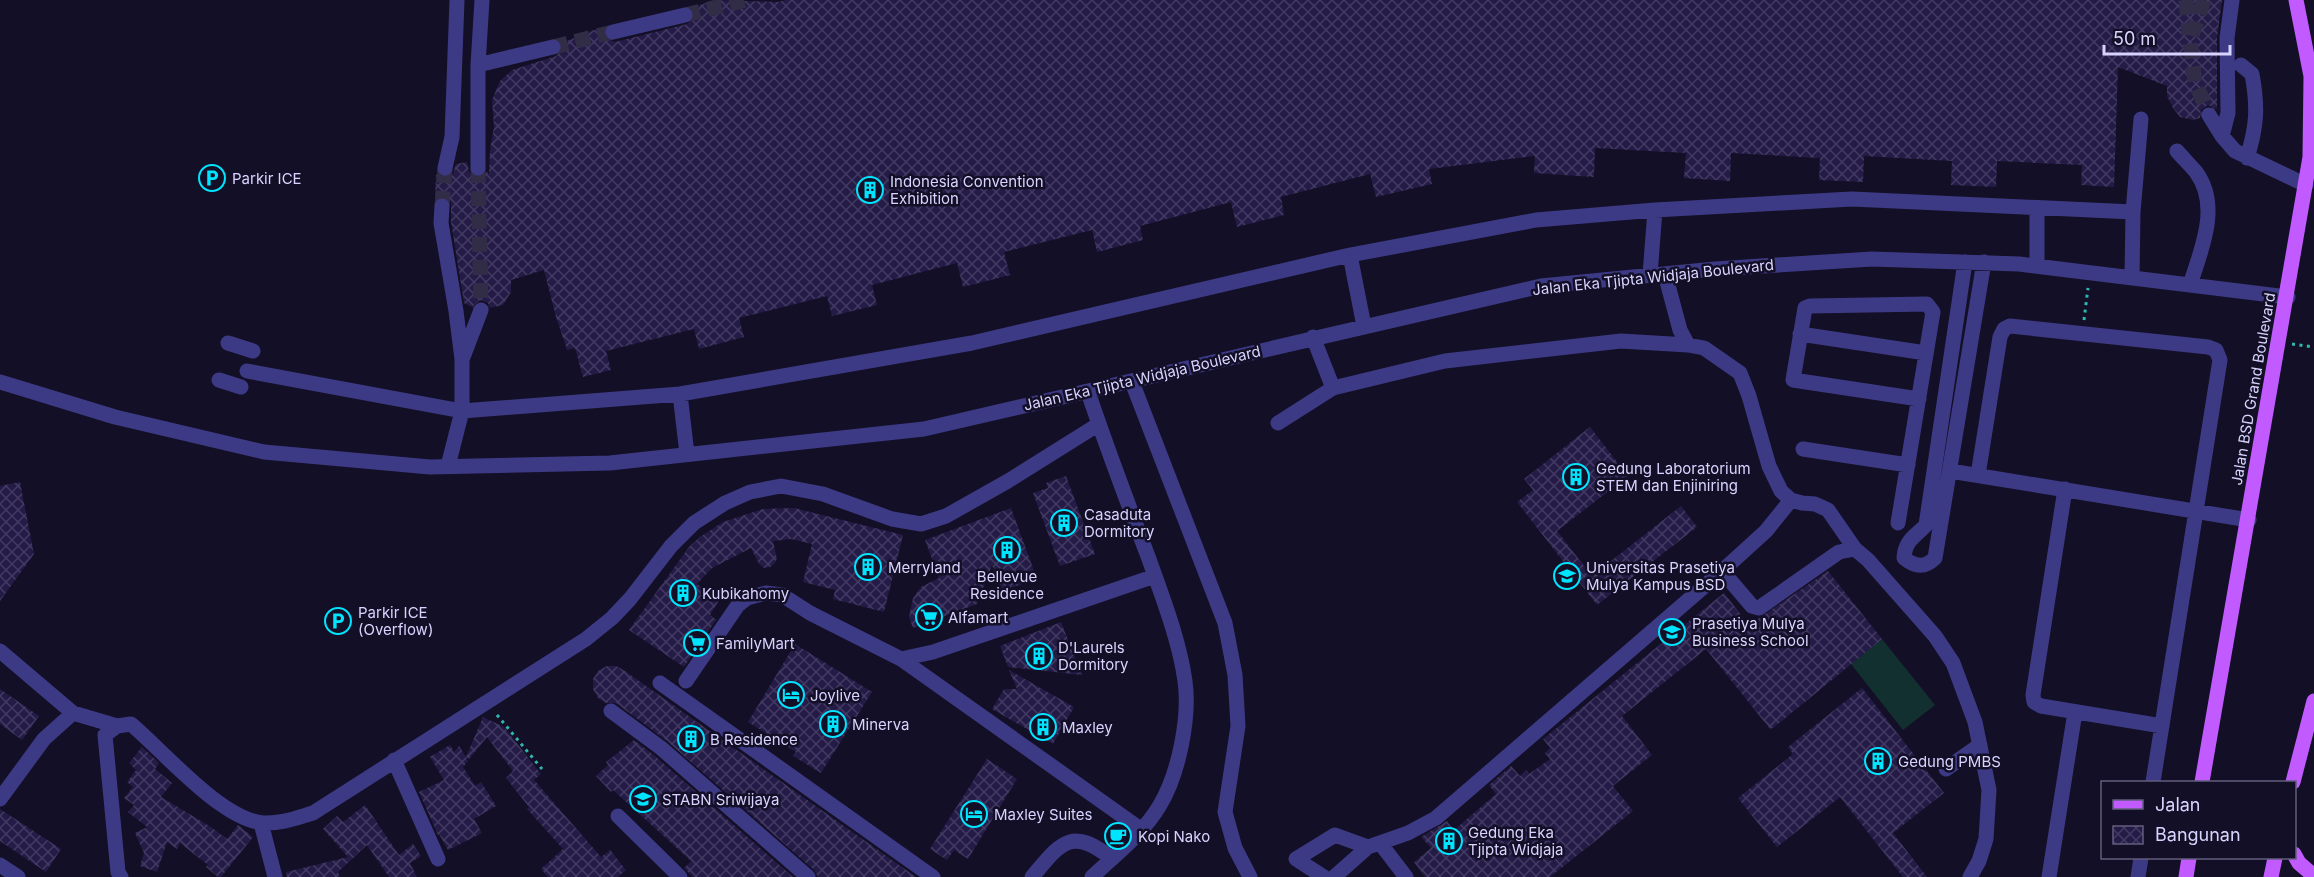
<svg xmlns="http://www.w3.org/2000/svg" width="2314" height="877" font-family="Inter,sans-serif">
  <defs>
    <pattern id="building-cross-hatch" width="8" height="8" patternUnits="userSpaceOnUse" patternTransform="scale(1.5)"><rect width="8" height="8" fill="#241b47"/><path d="M0 0l8 8M0 8l8-8" fill="none" stroke="#433b63"/></pattern>
  </defs>
  <rect width="100%" height="100%" fill="#130f26"/>
  <path fill="#12302f" d="M 1882,639 L 1935,705 L 1903,730 L 1851,664 Z"/>
  <path fill="url(#building-cross-hatch)" d="M 713,0 L 778,2 L 786,0 L 2222,0 L 2217,38 L 2217,109 L 2208,105 L 2201,110 L 2200,118 L 2193,120 L 2180,117 L 2173,108 L 2167,96 L 2167,86 L 2118,67 L 2114,187 L 2081,185 L 2082,165 L 1997,161 L 1996,187 L 1951,185 L 1952,161 L 1864,156 L 1863,182 L 1819,180 L 1820,158 L 1731,153 L 1730,181 L 1684,178 L 1686,153 L 1595,148 L 1594,177 L 1534,173 L 1535,156 L 1429,169 L 1432,184 L 1376,197 L 1370,174 L 1281,197 L 1284,215 L 1237,227 L 1231,202 L 1140,226 L 1143,240 L 1097,252 L 1092,230 L 1004,252 L 1010,275 L 963,287 L 957,263 L 872,285 L 877,305 L 832,316 L 827,296 L 739,318 L 744,337 L 699,349 L 694,329 L 606,351 L 611,370 L 583,377 L 575,348 L 567,350 L 556,317 L 544,270 L 511,280 L 511,292 L 503,305 L 490,308 L 488,303 L 480,300 L 472,307 L 464,303 L 451,222 L 451,202 L 443,196 L 437,198 L 435,194 L 436,175 L 448,177 L 453,174 L 456,164 L 467,162 L 469,172 L 474,177 L 479,178 L 487,172 L 489,174 L 490,150 L 494,127 L 492,100 L 500,81 L 512,70 L 556,56 L 562,50 L 562,43 L 594,30 L 604,31 L 606,39 L 615,42 L 687,24 L 694,18 L 693,8 Z
    M 1590,427 L 1628,476 L 1557,531 L 1592,576 L 1681,506 L 1697,527 L 1597,605 L 1517,502 L 1533,490 L 1524,479 Z
    M 1066,476 L 1095,554 L 1060,566 L 1033,493 L 1048,488 L 1046,483 Z
    M 20,482 L 34,554 L 0,601 L 0,486 Z
    M 794,508 L 903,535 L 884,612 L 833,599 L 835,590 L 803,582 L 812,544 L 791,539 L 773,541 L 777,559 L 774,564 L 770,567 L 764,568 L 759,564 L 751,548 L 712,568 L 697,584 L 720,599 L 710,615 L 716,620 L 684,667 L 629,630 L 689,547 L 700,537 L 723,522 L 763,509 Z
    M 1011,508 L 1037,579 L 1002,591 L 992,565 L 977,604 L 913,628 L 909,617 L 913,598 L 921,587 L 939,578 L 925,540 Z
    M 1828,571 L 1882,639 L 1773,728 L 1770,729 L 1706,649 L 1622,716 L 1652,755 L 1613,786 L 1633,811 L 1550,877 L 1425,877 L 1414,862 L 1431,848 L 1421,837 L 1447,821 L 1454,830 L 1496,794 L 1489,785 L 1511,766 L 1520,776 L 1526,770 L 1529,774 L 1550,759 L 1545,753 L 1550,748 L 1543,739 L 1724,593 L 1749,625 Z
    M 1061,622 L 1082,675 L 1008,667 L 1000,646 Z
    M 795,644 L 872,692 L 821,773 L 793,756 L 796,752 L 748,722 Z
    M 607,666 L 616,666 L 625,671 L 916,877 L 818,877 L 814,870 L 667,741 L 616,703 L 606,703 L 598,698 L 593,689 L 593,679 L 598,671 Z
    M 1009,670 L 1074,707 L 1053,744 L 992,709 L 1004,689 L 1017,689 Z
    M 1862,688 L 1944,793 L 1893,833 L 1927,877 L 1903,877 L 1840,797 L 1777,847 L 1738,798 L 1793,754 L 1788,747 Z
    M 0,689 L 39,716 L 22,740 L 0,724 Z
    M 483,717 L 504,727 L 541,774 L 534,780 L 601,857 L 610,850 L 626,870 L 618,877 L 548,877 L 541,869 L 563,849 L 527,809 L 529,807 L 506,778 L 513,771 L 487,737 L 469,759 L 466,757 L 468,761 L 463,767 L 475,786 L 481,782 L 496,806 L 474,819 L 482,833 L 448,850 L 439,834 L 438,835 L 419,792 L 444,780 L 430,757 L 450,745 L 454,752 L 459,746 L 466,757 Z
    M 634,740 L 655,756 L 793,877 L 693,877 L 684,868 L 691,861 L 613,790 L 611,792 L 596,776 L 608,765 L 606,762 Z
    M 142,747 L 159,763 L 155,769 L 172,783 L 161,797 L 211,827 L 227,839 L 238,825 L 253,837 L 221,877 L 218,877 L 206,867 L 208,865 L 180,843 L 177,849 L 167,842 L 157,872 L 140,866 L 144,853 L 135,833 L 147,827 L 128,812 L 134,805 L 124,798 L 133,787 L 127,782 L 136,770 L 129,763 Z
    M 987,759 L 1017,779 L 968,859 L 954,850 L 947,860 L 930,849 Z
    M 365,805 L 399,855 L 413,844 L 421,856 L 410,863 L 417,877 L 389,877 L 367,845 L 338,872 L 340,877 L 287,877 L 286,872 L 348,857 L 323,829 L 337,816 L 343,822 Z
    M 0,809 L 61,849 L 46,872 L 0,841 Z"/>
  <g fill="none" stroke-linecap="round" stroke-linejoin="round">
    <path stroke="#312d47" stroke-width="15" stroke-dasharray="15 8" stroke-linecap="butt" d="M 2186,0 L 2189,35
      M 2204,0 L 2190,41 L 2195,82 L 2209,115
      M 685,15 L 746,0
      M 553,47 L 613,32
      M 478,168 L 481,310
      M 442,206 L 445,168"/>
    <path stroke="#2fb8b0" stroke-width="3" stroke-dasharray="3 4.5" stroke-linecap="butt" d="M 2084,320 L 2088,288
      M 2292,344 L 2314,347
      M 497,715 L 542,769"/>
    <path stroke="#3d3a85" stroke-width="15" d="M 613,32 L 685,15
      M 478,65 L 553,47
      M 2241,65 L 2252,74 C 2258,107 2257,126 2247,158
      M 2209,115 L 2222,136 L 2235,151 L 2306,185
      M 2222,136 L 2228,113 L 2227,38 L 2232,0
      M 2177,151 C 2183,158 2190,165 2196,172 C 2221,206 2201,250 2190,285
      M 445,168 L 452,137 L 457,0
      M 478,168 L 478,65 L 482,0
      M 442,206 L 441,223 L 456,311 L 462,359 L 462,411 L 448,466
      M 1350,255 L 1364,326
      M 1965,262 L 1926,525 C 1915,537 1905,540 1904,558 C 1915,567 1925,568 1935,558 L 1984,262
      M 2037,266 L 2037,208
      M 1665,274 L 1680,330 L 1688,345
      M 1650,275 L 1655,210
      M 2132,278 L 2133,212
      M 1800,334 L 1926,353
      M 1313,337 L 1333,388 L 1445,361 L 1621,341 L 1688,345 L 1704,348 L 1740,373 L 1749,396 L 1769,466 L 1781,491 L 1791,500 L 1802,503 L 1815,504 L 1828,510 L 1855,549 L 1868,560 L 1935,636 L 1953,663 L 1975,722 L 1989,790 L 1986,839 L 1979,861 L 1970,877
      M 228,343 L 253,351
      M 463,357 L 481,310
      M 247,371 L 462,411 L 680,394 L 972,343 L 1350,255 L 1536,220 L 1655,210 L 1852,199 L 2133,212 L 2141,119
      M 219,380 L 241,387
      M 0,382 L 115,417 L 264,452 L 430,467 L 610,463 L 924,429 L 1541,286 L 1715,269 L 1872,259 L 2019,264 L 2288,297
      M 1132,382 L 1225,623 L 1235,675 L 1238,726 L 1225,812 L 1235,848 L 1250,877
      M 1088,392 C 1107,448 1128,504 1149,559 C 1163,599 1179,639 1185,681 C 1190,717 1179,773 1160,805 C 1143,834 1116,854 1092,877
      M 680,394 L 687,454
      M 1278,423 L 1333,388
      M 1803,449 L 1908,465
      M 1950,471 L 2249,520
      M 1978,475 L 2000,337 L 2004,329 L 2010,326 L 2208,347 L 2216,350 L 2220,360 L 2153,782
      M 2065,489 L 2033,695 L 2034,702 L 2041,706 L 2162,726
      M 1898,523 L 1933,312 L 1927,304 L 1810,306 L 1805,308 L 1793,380 L 1919,399
      M 1722,571 L 1752,606 L 1759,608 L 1839,552 L 1855,549
      M 0,651 L 73,713
      M 901,659 L 933,652 L 1155,576
      M 686,681 L 738,605 L 747,598 L 766,593 L 782,595 L 810,613 L 901,659 L 1142,830
      M 660,683 L 933,877
      M 611,711 L 661,748 L 808,877
      M 117,726 L 105,735 L 118,872 L 121,877
      M 394,760 L 438,859
      M 1946,769 L 1980,745
      M 0,799 L 44,739 L 73,713 L 117,726 L 131,724 C 164,752 221,819 263,823 C 281,824 296,818 313,813 L 586,639 L 612,618 L 630,599 L 671,546 L 694,523 L 725,503 L 750,492 L 781,486 L 823,494 L 892,519 L 921,524 L 946,516 L 1008,481 L 1099,424
      M 618,816 L 680,877
      M 261,823 L 275,877
      M 1380,843 L 1406,877
      M 0,865 L 18,877
      M 1032,877 C 1060,844 1071,825 1112,859
      M 1324,877 L 1296,859 L 1335,835 L 1368,847 L 1408,833 L 1436,818 L 1722,571 L 1766,531 L 1791,500
      M 1334,877 L 1368,847
      M 2049,877 L 2075,712
      M 2138,877 L 2141,858"/>
    <path stroke="#c25bff" stroke-width="15" d="M 2202,782 L 2310,157 L 2311,76 L 2296,0
      M 2293,782 L 2314,701
      M 2294,854 L 2299,863 L 2314,876
      M 2186,877 L 2189,858
      M 2271,877 L 2275,858"/>
  </g>
  <defs>
    <symbol id="parking-ring" viewBox="-11 -11 22 22"><circle r="9.5" fill="#130f26" stroke="#00e5ff" stroke-width="1.5"/><path d="M-3.5-5.5H1a3.5 3.5 0 0 1 0 7H-1V5.5H-3.5ZM-1-3.4V-.6H.8a1.4 1.4 0 0 0 0-2.8Z" fill="#00e5ff"/></symbol>
    <symbol id="building-ring" viewBox="-11 -11 22 22"><circle r="9.5" fill="#130f26" stroke="#00e5ff" stroke-width="1.5"/><path d="M-4-6H4V6H1V3H-1V6H-4ZM-2.5-4.3h1.7v1.8h-1.7ZM.8-4.3h1.7v1.8H.8ZM-2.5-1h1.7V.8h-1.7ZM.8-1h1.7V.8H.8Z" fill="#00e5ff"/></symbol>
    <symbol id="university-ring" viewBox="-11 -11 22 22"><circle r="9.5" fill="#130f26" stroke="#00e5ff" stroke-width="1.5"/><path d="M0-5L7-2L0 1L-7-2ZM-4 1L0 2.5L4 1V4Q0 6-4 4Z" fill="#00e5ff"/></symbol>
    <symbol id="supermarket-ring" viewBox="-11 -11 22 22"><circle r="9.5" fill="#130f26" stroke="#00e5ff" stroke-width="1.5"/><path d="M-6-5.5h2.5l.6 2H6L4.5 2H-2.5L-4.4-4H-6ZM-1.5 3.2a1.3 1.3 0 1 0 .1 0ZM3 3.2a1.3 1.3 0 1 0 .1 0Z" fill="#00e5ff"/></symbol>
    <symbol id="hotel-ring" viewBox="-11 -11 22 22"><circle r="9.5" fill="#130f26" stroke="#00e5ff" stroke-width="1.5"/><path d="M-6-4.5h1.5V1H6V5H4.5V3h-9V5H-6ZM-4 0a1.8 1.8 0 1 1 3.6 0ZM.5 0V-2.5h3Q6-2.5 6 0Z" fill="#00e5ff"/></symbol>
    <symbol id="cafe-ring" viewBox="-11 -11 22 22"><circle r="9.5" fill="#130f26" stroke="#00e5ff" stroke-width="1.5"/><path d="M-5.5-4.5H6V0H3Q3 3.5 0 3.5H-2.5Q-5.5 3.5-5.5 0ZM3-3.2v2h1.7v-2ZM-6 4.5H4V6H-6Z" fill="#00e5ff"/></symbol>
  </defs>
  <g fill-rule="evenodd">
    <use href="#parking-ring" x="197" y="163" width="30" height="30"/>
    <use href="#building-ring" x="855" y="175" width="30" height="30"/>
    <use href="#building-ring" x="1561" y="462" width="30" height="30"/>
    <use href="#building-ring" x="1049" y="508" width="30" height="30"/>
    <use href="#building-ring" x="992" y="535" width="30" height="30"/>
    <use href="#building-ring" x="853" y="552" width="30" height="30"/>
    <use href="#university-ring" x="1552" y="561" width="30" height="30"/>
    <use href="#building-ring" x="668" y="578" width="30" height="30"/>
    <use href="#supermarket-ring" x="914" y="602" width="30" height="30"/>
    <use href="#parking-ring" x="323" y="606" width="30" height="30"/>
    <use href="#university-ring" x="1657" y="617" width="30" height="30"/>
    <use href="#supermarket-ring" x="682" y="628" width="30" height="30"/>
    <use href="#building-ring" x="1024" y="641" width="30" height="30"/>
    <use href="#hotel-ring" x="776" y="680" width="30" height="30"/>
    <use href="#building-ring" x="818" y="709" width="30" height="30"/>
    <use href="#building-ring" x="1028" y="712" width="30" height="30"/>
    <use href="#building-ring" x="676" y="724" width="30" height="30"/>
    <use href="#building-ring" x="1863" y="746" width="30" height="30"/>
    <use href="#university-ring" x="628" y="784" width="30" height="30"/>
    <use href="#hotel-ring" x="959" y="799" width="30" height="30"/>
    <use href="#cafe-ring" x="1103" y="821" width="30" height="30"/>
    <use href="#building-ring" x="1434" y="826" width="30" height="30"/>
  </g>
  <g text-anchor="middle" dominant-baseline="central" stroke-width="5" stroke-linejoin="round" paint-order="stroke">
    <g font-size="15" fill="#d9d4ff" stroke="#130f26" text-anchor="start">
      <text x="232" y="178">Parkir ICE</text>
      <text x="890" y="181">Indonesia Convention<tspan x="890" dy="17">Exhibition</tspan></text>
      <text x="1596" y="468">Gedung Laboratorium<tspan x="1596" dy="17">STEM dan Enjiniring</tspan></text>
      <text x="1084" y="514">Casaduta<tspan x="1084" dy="17">Dormitory</tspan></text>
      <text x="888" y="567">Merryland</text>
      <text x="1586" y="567">Universitas Prasetiya<tspan x="1586" dy="17">Mulya Kampus BSD</tspan></text>
      <text x="1007" y="576" text-anchor="middle">Bellevue<tspan x="1007" dy="17">Residence</tspan></text>
      <text x="702" y="593">Kubikahomy</text>
      <text x="358" y="612">Parkir ICE<tspan x="358" dy="17">(Overflow)</tspan></text>
      <text x="948" y="617">Alfamart</text>
      <text x="1692" y="623">Prasetiya Mulya<tspan x="1692" dy="17">Business School</tspan></text>
      <text x="716" y="643">FamilyMart</text>
      <text x="1058" y="647">D'Laurels<tspan x="1058" dy="17">Dormitory</tspan></text>
      <text x="810" y="695">Joylive</text>
      <text x="852" y="724">Minerva</text>
      <text x="1062" y="727">Maxley</text>
      <text x="710" y="739">B Residence</text>
      <text x="1898" y="761">Gedung PMBS</text>
      <text x="662" y="799">STABN Sriwijaya</text>
      <text x="994" y="814">Maxley Suites</text>
      <text x="1468" y="832">Gedung Eka<tspan x="1468" dy="17">Tjipta Widjaja</tspan></text>
      <text x="1138" y="836">Kopi Nako</text>
    </g>
    <g font-size="15" fill="#d9d4ff" stroke="#130f26">
      <text transform="translate(1653 277) rotate(-6)">Jalan Eka Tjipta Widjaja Boulevard</text>
      <text transform="translate(1142 378) rotate(-13)">Jalan Eka Tjipta Widjaja Boulevard</text>
      <text transform="translate(2253 389) rotate(-80)">Jalan BSD Grand Boulevard</text>
    </g>
  </g>
  <rect x="2101" y="781" width="195" height="78" fill="#130f26" stroke="#625e7d" stroke-width="1.5"/>
  <rect x="2113" y="800" width="30" height="9" fill="#c25bff" stroke="#625e7d" stroke-width="1.5"/>
  <text x="2155" y="811" font-size="18" fill="#d9d4ff">Jalan</text>
  <rect x="2113" y="826" width="30" height="18" fill="url(#building-cross-hatch)" stroke="#625e7d" stroke-width="1.5"/>
  <text x="2155" y="841" font-size="18" fill="#d9d4ff">Bangunan</text>
  <path d="M2104 45v9h126v-9" fill="none" stroke="#d9d4ff" stroke-width="3"/>
  <text x="2113" y="45" font-size="18" fill="#d9d4ff" stroke="#130f26" stroke-width="4.5" paint-order="stroke">50 m</text>
</svg>
